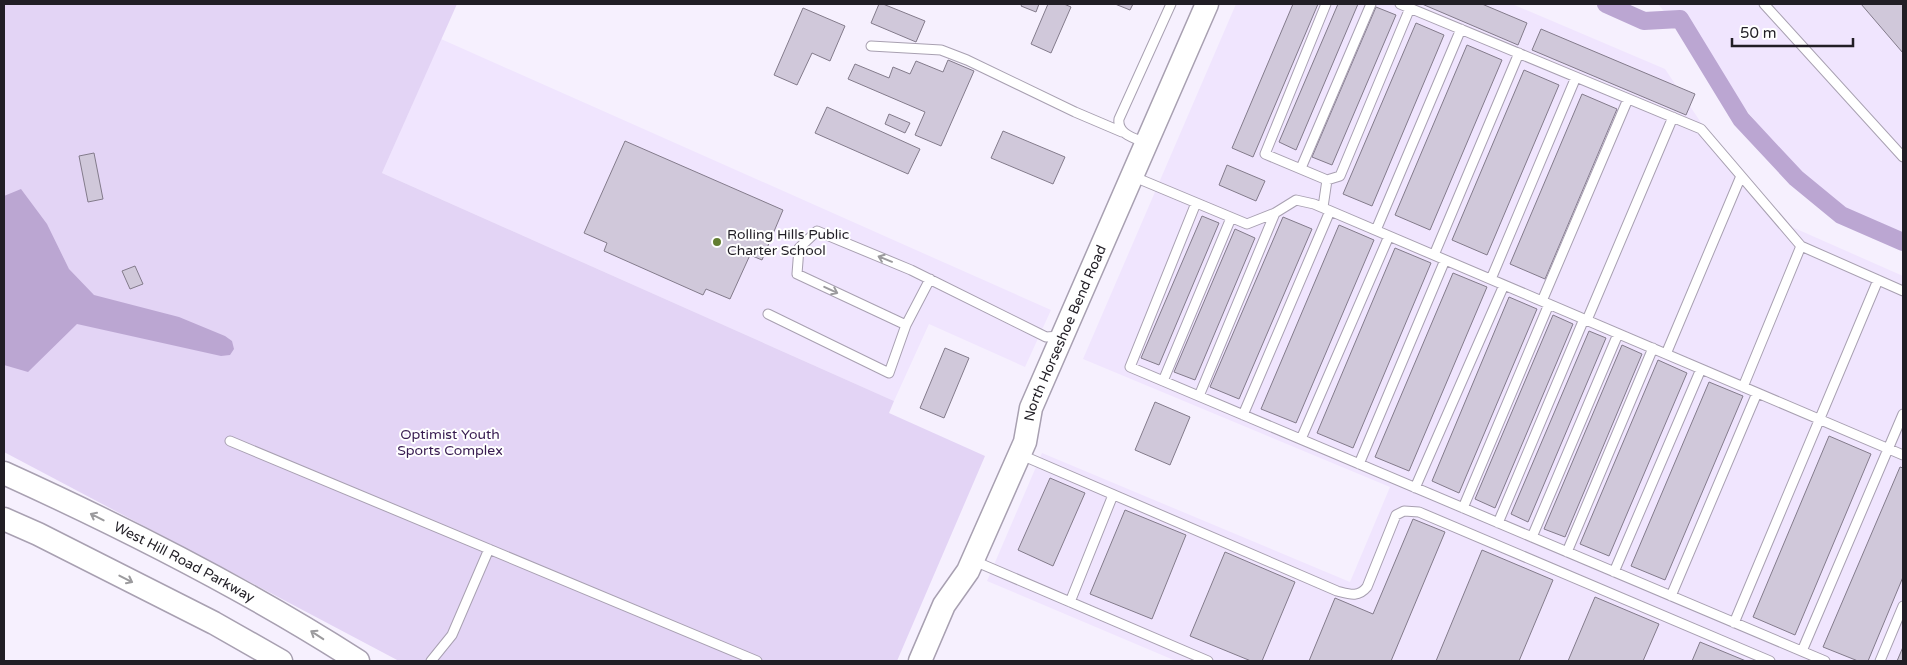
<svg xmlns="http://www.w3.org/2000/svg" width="1907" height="665" font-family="'Varela Round',sans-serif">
  <rect width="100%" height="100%" fill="#f6f0fe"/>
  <path fill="#f0e5fe" d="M 1236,4 L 1512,4 L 1665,69 L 1710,136 L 1792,227 L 1903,276 L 1903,661 L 1176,661 L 987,581 L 1042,453 L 1350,582 L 1390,487 L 1083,359 Z
    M 1658,4 L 1903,4 L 1903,248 L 1837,219 Z
    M 441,39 L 1051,310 L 1025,367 L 929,324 L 894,401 L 382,173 Z"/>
  <path fill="#e3d4f5" d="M 4,4 L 457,4 L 382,173 L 894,401 L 889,413 L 985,456 L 897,661 L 399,661 L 4,452 Z"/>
  <path fill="#bba6d2" d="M 21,189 L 47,224 L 69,269 L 94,295 L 179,317 L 225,336 L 232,341 L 234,349 L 230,355 L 221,356 L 77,324 L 28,372 L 4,365 L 4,196 Z"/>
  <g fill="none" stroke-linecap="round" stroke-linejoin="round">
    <path stroke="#bba6d2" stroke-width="18" d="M 1606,4 L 1644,21 L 1680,19 L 1741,119 L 1796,178 L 1841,215 L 1903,242"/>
  </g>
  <path fill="#d0c8da" stroke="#837b8b" d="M 879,4 L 883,4 L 925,21 L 916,42 L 871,23 Z
    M 1022,4 L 1039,4 L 1036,12 L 1021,6 Z
    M 1048,4 L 1064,4 L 1071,7 L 1051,53 L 1031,44 Z
    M 1115,4 L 1133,4 L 1130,10 Z
    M 1293,4 L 1318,4 L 1253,157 L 1232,148 Z
    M 1338,4 L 1358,4 L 1296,150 L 1279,142 Z
    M 1422,4 L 1482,4 L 1527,23 L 1518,45 Z
    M 1861,4 L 1903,4 L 1903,53 Z
    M 1376,7 L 1396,15 L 1332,165 L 1312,157 Z
    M 803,8 L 845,26 L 830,61 L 812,53 L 797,85 L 774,75 Z
    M 1416,23 L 1444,35 L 1372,206 L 1343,194 Z
    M 1541,29 L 1695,94 L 1686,115 L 1532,50 Z
    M 1467,45 L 1502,60 L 1430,230 L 1395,215 Z
    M 948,60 L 974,71 L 941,146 L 915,135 L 925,112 L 848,79 L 855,64 L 889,78 L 893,67 L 910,74 L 916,61 L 943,72 Z
    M 1524,70 L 1559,85 L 1487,255 L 1452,240 Z
    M 1582,94 L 1617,109 L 1545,279 L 1510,264 Z
    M 827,107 L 920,149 L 908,174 L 815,133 Z
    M 889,114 L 910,123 L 905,133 L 885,124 Z
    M 1003,131 L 1065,157 L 1053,184 L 991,158 Z
    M 625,141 L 783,210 L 762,260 L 750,255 L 730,299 L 706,289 L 703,295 L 604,251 L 607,243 L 584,233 Z
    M 94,153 L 103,199 L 88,202 L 79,156 Z
    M 1227,165 L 1265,181 L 1256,201 L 1219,185 Z
    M 1202,216 L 1219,223 L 1159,365 L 1141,358 Z
    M 1283,217 L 1312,229 L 1239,399 L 1210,387 Z
    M 1339,225 L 1374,240 L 1296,423 L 1261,409 Z
    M 1235,229 L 1255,238 L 1195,380 L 1174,372 Z
    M 1395,248 L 1431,263 L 1353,448 L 1317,433 Z
    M 135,266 L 143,284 L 130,289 L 122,271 Z
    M 1453,273 L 1487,287 L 1409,471 L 1375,457 Z
    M 1509,297 L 1537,309 L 1459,493 L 1432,481 Z
    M 1553,315 L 1573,324 L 1495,508 L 1475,499 Z
    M 1589,331 L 1606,338 L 1528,522 L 1511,514 Z
    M 1622,345 L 1642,354 L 1565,537 L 1544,529 Z
    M 945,348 L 969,358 L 944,418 L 920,408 Z
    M 1658,360 L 1687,373 L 1609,556 L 1580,544 Z
    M 1709,382 L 1743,396 L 1665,580 L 1631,566 Z
    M 1155,402 L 1190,417 L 1170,465 L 1135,450 Z
    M 1829,436 L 1871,454 L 1795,635 L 1753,617 Z
    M 1900,467 L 1903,468 L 1903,577 L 1868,661 L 1858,661 L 1823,647 Z
    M 1050,478 L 1085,493 L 1053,566 L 1018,550 Z
    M 1125,510 L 1186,535 L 1152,619 L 1090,594 Z
    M 1413,519 L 1445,532 L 1391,661 L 1309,661 L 1335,598 L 1373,614 Z
    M 1482,550 L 1553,580 L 1519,661 L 1436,661 Z
    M 1225,552 L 1295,582 L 1262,661 L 1251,661 L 1190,636 Z
    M 1595,597 L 1659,624 L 1643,661 L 1568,661 Z
    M 1700,642 L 1746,661 L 1692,661 Z
    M 1903,647 L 1903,661 L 1897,661 Z"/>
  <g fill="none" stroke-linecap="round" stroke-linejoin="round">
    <defs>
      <path id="service" d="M 1400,4 L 1701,129 L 1801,246 L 1903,291
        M 1764,4 L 1903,157
        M 871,46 L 941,50 L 967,60 L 1075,112 L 1122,132
        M 1146,143 C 1134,138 1117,134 1119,119 L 1171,4
        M 1301,168 L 1371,4
        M 1132,176 L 1247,224 L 1275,213 L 1296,200 L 1314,204 L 1903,455
        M 1327,180 L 1340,176 L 1410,8
        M 1196,203 L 1130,367 L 1825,661
        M 1323,207 L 1327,180 L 1265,154 L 1326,4
        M 1376,230 L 1461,29
        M 1434,255 L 1519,53
        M 1491,279 L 1576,77
        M 1542,301 L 1628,99
        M 768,314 L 889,373 L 906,325 L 930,279
        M 1587,320 L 1673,117
        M 906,325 L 797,274 L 799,248 L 817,231 L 911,270 L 1046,337 L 1060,336
        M 1666,354 L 1741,176
        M 1163,381 L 1231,218
        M 1743,387 L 1801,246
        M 1199,396 L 1275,213
        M 1243,415 L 1330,211
        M 1301,439 L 1389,236
        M 230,441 L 757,661
        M 1019,454 L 1337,591 C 1349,594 1358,598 1367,587 L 1396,515 L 1404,511 L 1419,512 L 1770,661
        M 1359,464 L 1445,260
        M 1415,488 L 1504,285
        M 1463,508 L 1549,304
        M 1498,523 L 1584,319
        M 1532,537 L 1618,334
        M 1567,552 L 1653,348
        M 972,560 L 1208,661
        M 1614,572 L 1701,369
        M 1671,596 L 1757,393
        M 1070,602 L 1113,495
        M 1734,623 L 1878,280
        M 1802,651 L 1903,414
        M 431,661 L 452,635 L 489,549
        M 1880,661 L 1903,606"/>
      <g id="tertiary">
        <path id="s1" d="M 4,473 C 125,528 246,589 358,661"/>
        <path d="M 4,519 L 38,534 L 214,623 L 281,661"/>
        <path id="s2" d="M 920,661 L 944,605 L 968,571 L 1025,442 L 1031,408 L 1207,4"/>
      </g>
    </defs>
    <use href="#service" stroke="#a8a0b1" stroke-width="11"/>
    <use href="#tertiary" stroke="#a8a0b1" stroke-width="25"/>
    <use href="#service" stroke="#fff" stroke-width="9"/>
    <use href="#tertiary" stroke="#fff" stroke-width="22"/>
  </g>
  <defs><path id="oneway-shaft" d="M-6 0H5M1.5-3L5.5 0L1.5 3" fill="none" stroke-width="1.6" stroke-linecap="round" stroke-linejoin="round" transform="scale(1.25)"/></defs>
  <g stroke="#9b9a9d">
    <use href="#oneway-shaft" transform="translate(885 259) rotate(-158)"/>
    <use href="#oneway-shaft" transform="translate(831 290) rotate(25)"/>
    <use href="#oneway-shaft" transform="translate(97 517) rotate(-153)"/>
    <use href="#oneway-shaft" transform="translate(126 579) rotate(27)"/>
    <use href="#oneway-shaft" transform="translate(317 635) rotate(-147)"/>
  </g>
  <circle fill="#627d31" stroke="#fff" stroke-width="2" cx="717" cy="242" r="5"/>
  <g text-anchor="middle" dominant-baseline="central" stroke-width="4" stroke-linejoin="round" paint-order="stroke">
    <g font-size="14" fill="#211e25" stroke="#fff" text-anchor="start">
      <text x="727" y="234">Rolling Hills Public<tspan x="727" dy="16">Charter School</tspan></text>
    </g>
    <g font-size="14" fill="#211e25" stroke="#fff">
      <text stroke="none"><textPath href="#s2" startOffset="360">North Horseshoe Bend Road</textPath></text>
      <text stroke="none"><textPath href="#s1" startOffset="201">West Hill Road Parkway</textPath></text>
    </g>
    <g font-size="14" fill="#371b50" stroke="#fff">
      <text x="450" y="434">Optimist Youth<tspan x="450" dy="16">Sports Complex</tspan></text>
    </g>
  </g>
  <rect width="1907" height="665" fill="none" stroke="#211e25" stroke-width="10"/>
  <path d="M1732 38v8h121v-8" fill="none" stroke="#211e25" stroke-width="2.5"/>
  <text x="1740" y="38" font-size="15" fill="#211e25" stroke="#ffffff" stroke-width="4" paint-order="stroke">50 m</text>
</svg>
